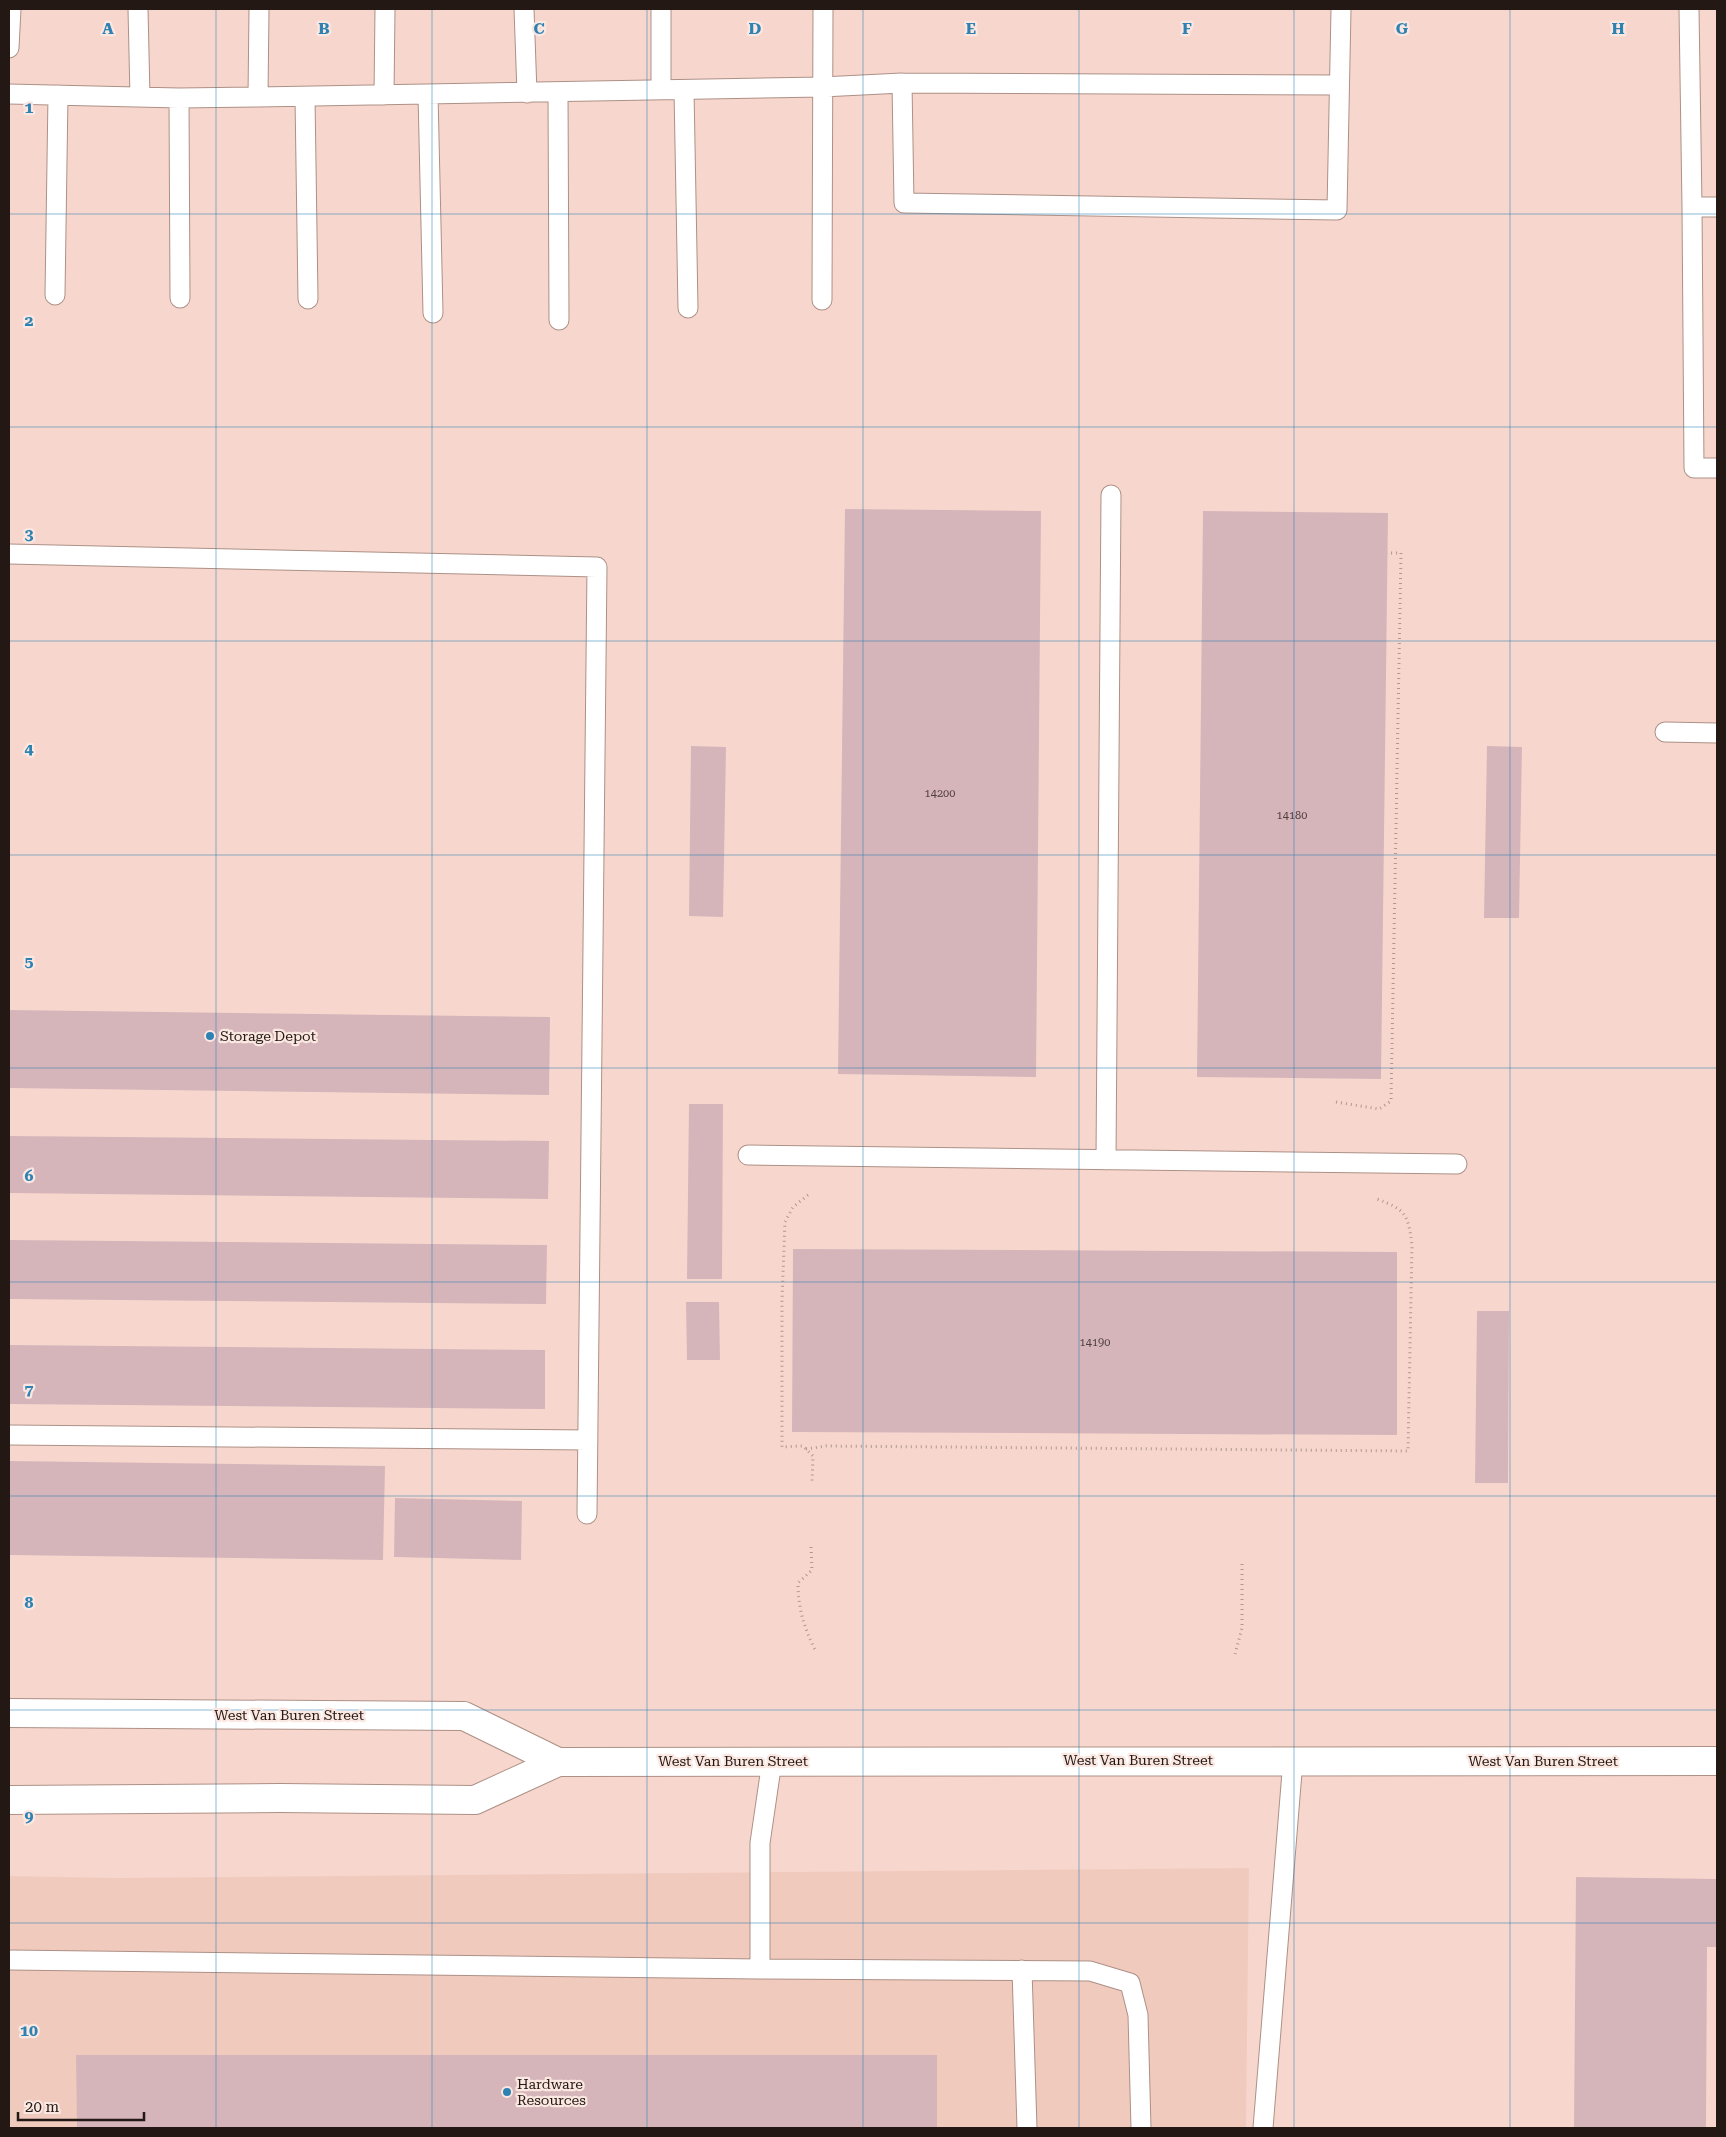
<svg xmlns="http://www.w3.org/2000/svg" width="1726" height="2137" font-family="'Roboto Serif',serif">
  <rect width="100%" height="100%" fill="#f7d7cd"/>
  <path fill="#f1cabe" d="M 1249,1868 L 1246,2128 L 9,2128 L 9,1876 L 115,1878 Z"/>
  <path fill="#d5b5ba" d="M 845,509 L 1041,511 L 1036,1077 L 838,1074 Z
    M 1203,511 L 1388,513 L 1381,1079 L 1197,1077 Z
    M 691,746 L 726,747 L 723,917 L 689,916 Z
    M 1487,746 L 1522,747 L 1519,918 L 1484,918 Z
    M 9,1010 L 550,1017 L 549,1095 L 9,1088 Z
    M 689,1104 L 723,1104 L 722,1279 L 687,1279 Z
    M 9,1136 L 549,1141 L 548,1199 L 9,1193 Z
    M 9,1240 L 547,1245 L 546,1304 L 9,1299 Z
    M 793,1249 L 1397,1252 L 1397,1435 L 792,1432 Z
    M 686,1302 L 719,1302 L 720,1360 L 687,1360 Z
    M 1477,1311 L 1509,1311 L 1508,1483 L 1475,1483 Z
    M 9,1345 L 545,1350 L 545,1409 L 9,1404 Z
    M 9,1461 L 385,1466 L 383,1560 L 9,1555 Z
    M 395,1498 L 522,1501 L 521,1560 L 394,1557 Z
    M 1576,1877 L 1717,1879 L 1717,1947 L 1707,1947 L 1706,2128 L 1574,2128 Z
    M 76,2055 L 937,2055 L 937,2128 L 77,2128 Z"/>
  <g fill="none" stroke-linecap="round" stroke-linejoin="round">
    <defs>
      <path id="lane" d="M 138,9 L 140,97
        M 524,9 L 527,93
        M 661,9 L 661,90
        M 1689,9 L 1692,207 L 1717,207
        M 9,48 L 11,9
        M 1339,85 L 902,83 L 904,203 L 1337,210 L 1341,9
        M 684,90 L 688,308
        M 558,92 L 559,320
        M 9,94 L 179,98 L 258,97 L 822,87 L 902,83
        M 428,94 L 433,313
        M 384,95 L 385,9
        M 258,97 L 259,9
        M 305,97 L 308,299
        M 179,98 L 180,298
        M 1692,207 L 1694,468 L 1717,468
        M 55,295 L 58,95
        M 822,300 L 823,9
        M 9,554 L 597,567 L 587,1514
        M 1665,732 L 1717,733
        M 748,1155 L 1457,1164
        M 1106,1160 L 1111,495
        M 9,1435 L 588,1440
        M 772,1761 L 760,1843 L 760,1969 L 1090,1971 L 1130,1983 L 1138,2015 L 1141,2128
        M 9,1960 L 760,1969
        M 1022,1970 L 1027,2128
        M 1263,2128 L 1293,1760"/>
      <path id="primary" d="M 9,1713 L 464,1716 L 558,1762
        M 9,1800 L 280,1798 L 475,1800 L 558,1762 L 1717,1761"/>
    </defs>
    <use href="#lane" stroke="#ad9086" stroke-width="21"/>
    <use href="#primary" stroke="#ad9086" stroke-width="30"/>
    <path stroke="#b0978f" stroke-width="3" stroke-dasharray="1 4" stroke-linecap="butt" d="M 1336,1102 L 1379,1109 L 1391,1101 L 1401,553 L 1387,553
      M 808,1195 L 793,1207 L 785,1222 L 782,1300 L 782,1447 L 803,1446 L 813,1456 L 812,1482
      M 806,1449 L 826,1446 L 1408,1451 L 1412,1245 C 1408,1214 1406,1210 1377,1199
      M 811,1547 L 812,1570 L 798,1583 C 798,1608 804,1627 815,1650
      M 1235,1654 L 1242,1628 L 1242,1564"/>
    <use href="#lane" stroke="#fff" stroke-width="19"/>
    <use href="#primary" stroke="#fff" stroke-width="28"/>
  </g>
  <path fill="none" stroke="#2d82b2" stroke-width="1" stroke-opacity="0.55" d="M 216,9 L 216,2128M 432,9 L 432,2128M 647,9 L 647,2128M 863,9 L 863,2128M 1079,9 L 1079,2128M 1294,9 L 1294,2128M 1510,9 L 1510,2128M 9,214 L 1717,214M 9,427 L 1717,427M 9,641 L 1717,641M 9,855 L 1717,855M 9,1068 L 1717,1068M 9,1282 L 1717,1282M 9,1496 L 1717,1496M 9,1710 L 1717,1710M 9,1923 L 1717,1923"/>
  <g fill="#2d82b2" stroke="#fbe7e1" stroke-width="2">
    <circle cx="210" cy="1036" r="5"/>
    <circle cx="507" cy="2092" r="5"/>
  </g>
  <g text-anchor="middle" dominant-baseline="central" stroke-width="4.5" stroke-linejoin="round" paint-order="stroke">
    <g font-size="11" fill="#503f3e">
      <text x="940" y="793">14200</text>
      <text x="1292" y="815">14180</text>
      <text x="1095" y="1342">14190</text>
    </g>
    <g font-size="14" fill="#231814" stroke="#fbe7e1" text-anchor="start">
      <text x="220" y="1036">Storage Depot</text>
      <text x="517" y="2084">Hardware<tspan x="517" dy="16">Resources</tspan></text>
    </g>
    <g font-size="14" fill="#231814" stroke="#fbe7e1">
      <text x="289" y="1715">West Van Buren Street</text>
      <text x="1138" y="1760">West Van Buren Street</text>
      <text x="733" y="1761">West Van Buren Street</text>
      <text x="1543" y="1761">West Van Buren Street</text>
    </g>
  </g>
  <g font-size="16" text-anchor="middle" font-weight="bold" fill="#2d82b2" stroke="#fbe7e1" stroke-width="4.5" stroke-linejoin="round" paint-order="stroke">
    <text x="108" y="34">A</text>
    <text x="324" y="34">B</text>
    <text x="539" y="34">C</text>
    <text x="755" y="34">D</text>
    <text x="971" y="34">E</text>
    <text x="1187" y="34">F</text>
    <text x="1402" y="34">G</text>
    <text x="1618" y="34">H</text>
    <text x="29" y="113">1</text>
    <text x="29" y="326">2</text>
    <text x="29" y="540">3</text>
    <text x="29" y="754">4</text>
    <text x="29" y="967">5</text>
    <text x="29" y="1181">6</text>
    <text x="29" y="1395">7</text>
    <text x="29" y="1608">8</text>
    <text x="29" y="1822">9</text>
    <text x="29" y="2036">10</text>
  </g>
  <rect width="1726" height="2137" fill="none" stroke="#231814" stroke-width="20"/>
  <path d="M18 2112v8h126v-8" fill="none" stroke="#231814" stroke-width="2.5"/>
  <text x="25" y="2112" font-size="15" fill="#231814" stroke="#fbe7e1" stroke-width="4" paint-order="stroke">20 m</text>
</svg>
